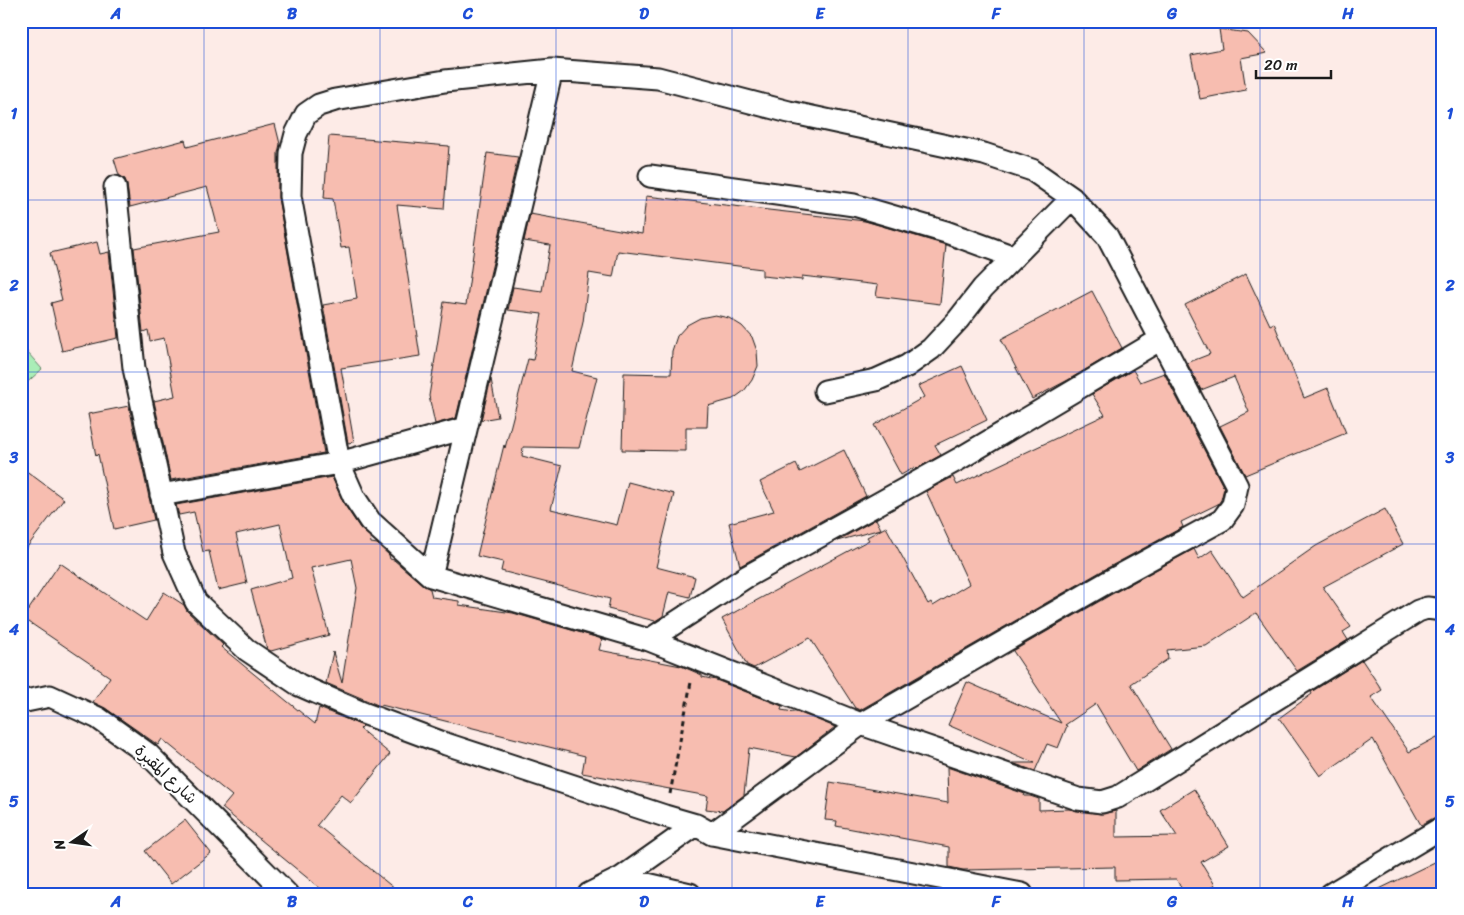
<svg xmlns="http://www.w3.org/2000/svg" width="1464" height="915" font-family="Sriracha,'Playpen Sans Arabic',sans-serif">
  <rect width="100%" height="100%" fill="#fdebe7"/>
  <filter id="ink" filterUnits="userSpaceOnUse"><feTurbulence type="fractalNoise" baseFrequency=".02" numOctaves="2"/><feDisplacementMap in="SourceGraphic" scale="10" xChannelSelector="R" yChannelSelector="G"/><feConvolveMatrix kernelMatrix="1 2 1 2 8 2 1 2 1" color-interpolation-filters="sRGB"/></filter>
  <g filter="url(#ink)">
    <path fill="#aaedb7" stroke="#63846a" d="M 21,345 L 42,369 L 21,388 Z"/>
    <path fill="#f7bdb0" stroke="#1c1c1c" d="M 1219,29 L 1248,33 L 1267,53 L 1241,58 L 1246,90 L 1200,99 L 1191,55 L 1222,49 Z
      M 275,124 L 280,144 L 278,153 L 278,198 L 324,453 L 171,480 L 154,401 L 175,396 L 164,338 L 150,341 L 148,330 L 143,332 L 134,248 L 219,232 L 207,187 L 130,207 L 127,185 L 125,179 L 119,175 L 114,159 L 185,140 L 187,147 Z
      M 329,136 L 449,146 L 444,209 L 397,205 L 420,356 L 341,368 L 354,442 L 348,443 L 323,305 L 357,299 L 349,247 L 341,248 L 333,199 L 324,198 Z
      M 487,153 L 518,157 L 456,418 L 435,424 L 429,396 L 444,302 L 466,305 Z
      M 646,196 L 865,221 L 946,245 L 940,304 L 876,296 L 878,285 L 802,276 L 802,280 L 762,276 L 762,269 L 618,251 L 613,277 L 589,273 L 583,322 L 572,371 L 597,377 L 579,448 L 523,447 L 522,456 L 562,466 L 551,509 L 617,525 L 628,482 L 674,494 L 656,567 L 695,577 L 690,597 L 669,592 L 663,616 L 655,621 L 608,609 L 610,599 L 501,571 L 503,562 L 477,556 L 504,445 L 505,448 L 528,359 L 533,360 L 542,314 L 508,310 L 513,287 L 542,291 L 550,245 L 524,241 L 530,214 L 642,234 Z
      M 97,242 L 100,254 L 109,252 L 118,338 L 62,351 L 51,303 L 62,300 L 50,253 Z
      M 1246,274 L 1270,325 L 1274,323 L 1304,398 L 1328,388 L 1346,433 L 1245,475 L 1220,426 L 1249,412 L 1234,377 L 1201,390 L 1187,363 L 1210,354 L 1185,305 Z
      M 1092,291 L 1122,348 L 1068,380 L 1032,399 L 1001,339 Z
      M 715,315 L 729,318 L 742,326 L 752,337 L 757,351 L 758,366 L 752,380 L 744,391 L 733,399 L 708,406 L 707,427 L 686,427 L 686,451 L 622,450 L 624,373 L 671,374 L 672,351 L 677,336 L 687,325 L 700,318 Z
      M 962,366 L 987,420 L 935,445 L 941,455 L 916,469 L 915,467 L 901,475 L 874,425 L 924,397 L 918,386 Z
      M 1133,370 L 1140,382 L 1164,373 L 1224,488 L 1221,500 L 1218,504 L 1181,522 L 1183,527 L 1100,572 L 860,710 L 855,708 L 810,638 L 754,668 L 747,665 L 722,619 L 869,540 L 867,537 L 886,527 L 928,604 L 931,602 L 933,606 L 969,584 L 926,491 L 953,477 L 957,485 L 1105,415 L 1092,394 Z
      M 491,379 L 498,417 L 481,420 Z
      M 129,406 L 154,520 L 114,529 L 98,454 L 96,456 L 88,414 Z
      M 844,450 L 866,496 L 740,566 L 729,523 L 774,511 L 760,482 L 796,464 L 800,472 Z
      M 21,467 L 64,499 L 21,555 Z
      M 332,477 L 344,504 L 360,528 L 370,537 L 371,543 L 377,544 L 389,555 L 390,559 L 394,560 L 423,585 L 430,589 L 432,597 L 459,601 L 459,605 L 513,613 L 602,639 L 599,650 L 681,666 L 702,675 L 702,677 L 716,680 L 782,706 L 781,710 L 800,713 L 835,727 L 796,757 L 749,748 L 744,795 L 723,811 L 706,809 L 708,796 L 582,773 L 585,756 L 381,705 L 380,706 L 326,683 L 333,652 L 342,683 L 357,588 L 351,559 L 311,568 L 329,635 L 271,651 L 267,649 L 251,590 L 292,578 L 280,524 L 236,534 L 247,583 L 218,590 L 209,551 L 203,552 L 194,512 L 179,515 L 176,505 Z
      M 1385,509 L 1403,544 L 1323,587 L 1351,627 L 1343,632 L 1348,640 L 1297,671 L 1256,613 L 1206,646 L 1167,650 L 1168,659 L 1131,684 L 1171,749 L 1136,771 L 1096,704 L 1065,725 L 1067,726 L 1058,748 L 1047,744 L 1035,771 L 1012,763 L 1035,763 L 948,725 L 967,682 L 1061,723 L 1013,651 L 1112,594 L 1194,549 L 1199,559 L 1212,550 L 1243,597 L 1316,546 Z
      M 876,519 L 881,529 L 837,541 Z
      M 60,563 L 146,621 L 164,592 L 184,605 L 187,611 L 223,645 L 221,647 L 315,724 L 319,708 L 363,726 L 360,729 L 390,754 L 351,803 L 341,795 L 317,825 L 401,894 L 327,894 L 222,808 L 232,796 L 162,739 L 158,745 L 105,708 L 93,702 L 110,677 L 23,618 Z
      M 1362,660 L 1382,690 L 1371,697 L 1409,752 L 1437,737 L 1443,747 L 1443,815 L 1437,816 L 1421,825 L 1373,739 L 1320,776 L 1279,718 L 1312,694 L 1311,692 Z
      M 947,767 L 1025,794 L 1024,796 L 1030,796 L 1039,799 L 1039,810 L 1069,809 L 1101,814 L 1116,811 L 1116,837 L 1177,836 L 1160,810 L 1194,789 L 1229,846 L 1201,862 L 1215,885 L 1200,894 L 1185,894 L 1176,879 L 1115,880 L 1115,867 L 963,870 L 949,867 L 949,847 L 836,826 L 837,821 L 825,820 L 830,782 L 948,803 Z
      M 185,820 L 211,853 L 171,884 L 145,851 Z
      M 1443,858 L 1443,894 L 1369,894 Z"/>
    <g fill="none" stroke-linecap="round" stroke-linejoin="round">
      <defs>
        <path id="street" d="M 650,176 L 854,205 L 946,232 L 1014,257
          M 115,187 L 134,368 L 174,553 L 196,602 L 247,650 L 299,685 L 363,713 L 446,744 L 665,816 L 696,825
          M 825,391 L 876,380 L 907,366 L 931,349 L 958,320 L 983,288 L 1072,198
          M 161,495 L 339,463 L 466,428
          M 431,576 L 552,70
          M 649,640 L 746,577 L 959,459 L 1161,339
          M 21,702 L 50,696 L 98,718 L 148,754 L 287,894
          M 712,834 L 1022,894
          M 621,878 L 690,894
          M 589,894 L 621,878 L 696,825 L 712,834 L 861,724 L 1106,583 L 1222,520 L 1233,505 L 1237,486 L 1107,236 L 1072,198 L 1032,170 L 984,154 L 789,112 L 658,78 L 552,70 L 445,81 L 335,100 L 319,105 L 306,114 L 296,134 L 291,153 L 290,196 L 339,463 L 354,497 L 370,521 L 431,576 L 649,640 L 861,724 L 1078,799 L 1102,802 L 1118,797 L 1418,611 L 1427,608 L 1443,610
          M 1331,894 L 1443,827"/>
      </defs>
      <use href="#street" stroke="#1c1c1c" stroke-width="25"/>
      <path stroke="#1c1c1c" stroke-width="3" stroke-dasharray="5 4" stroke-linecap="butt" d="M 670,794 L 691,682"/>
      <use href="#street" stroke="#fff" stroke-width="21"/>
    </g>
  </g>
  <path fill="none" stroke="#1d4ed8" stroke-width="1" stroke-opacity="0.55" d="M 204,21 L 204,894M 380,21 L 380,894M 556,21 L 556,894M 732,21 L 732,894M 908,21 L 908,894M 1084,21 L 1084,894M 1260,21 L 1260,894M 21,200 L 1443,200M 21,372 L 1443,372M 21,544 L 1443,544M 21,716 L 1443,716"/>
  <g text-anchor="middle" dominant-baseline="central" stroke-width="4" stroke-linejoin="round" paint-order="stroke">
    <g font-size="16" fill="#1c1c1c" stroke="#fff">
      <text transform="translate(166 774) rotate(43)">شارع المقبرة</text>
    </g>
  </g>
  <rect width="1464" height="915" fill="none" stroke="#fff" stroke-width="55"/>
  <g transform="translate(72 842) rotate(257)" stroke="#ffffff" stroke-width="4" paint-order="stroke">
  <path d="M0-4L9 19L0 12L-9 19Z" fill="#1c1c1c"/>
  <text y="-8" font-size="14" font-weight="bold" text-anchor="middle" fill="#1c1c1c">N</text>
  </g>
  <path d="M1256 70v8h75v-8" fill="none" stroke="#1c1c1c" stroke-width="2.5"/>
  <text x="1264" y="70" font-size="15" fill="#1c1c1c" stroke="#ffffff" stroke-width="4" paint-order="stroke">20 m</text>
  <rect x="28" y="28" width="1408" height="860" fill="none" stroke="#1d4ed8" stroke-width="2"/>
  <g font-size="16" text-anchor="middle" font-weight="bold" fill="#1d4ed8">
    <text x="116" y="19">A</text>
    <text x="292" y="19">B</text>
    <text x="468" y="19">C</text>
    <text x="644" y="19">D</text>
    <text x="820" y="19">E</text>
    <text x="996" y="19">F</text>
    <text x="1172" y="19">G</text>
    <text x="1348" y="19">H</text>
    <text x="14" y="119">1</text>
    <text x="1450" y="119">1</text>
    <text x="14" y="291">2</text>
    <text x="1450" y="291">2</text>
    <text x="14" y="463">3</text>
    <text x="1450" y="463">3</text>
    <text x="14" y="635">4</text>
    <text x="1450" y="635">4</text>
    <text x="14" y="807">5</text>
    <text x="1450" y="807">5</text>
    <text x="116" y="907">A</text>
    <text x="292" y="907">B</text>
    <text x="468" y="907">C</text>
    <text x="644" y="907">D</text>
    <text x="820" y="907">E</text>
    <text x="996" y="907">F</text>
    <text x="1172" y="907">G</text>
    <text x="1348" y="907">H</text>
  </g>
</svg>
